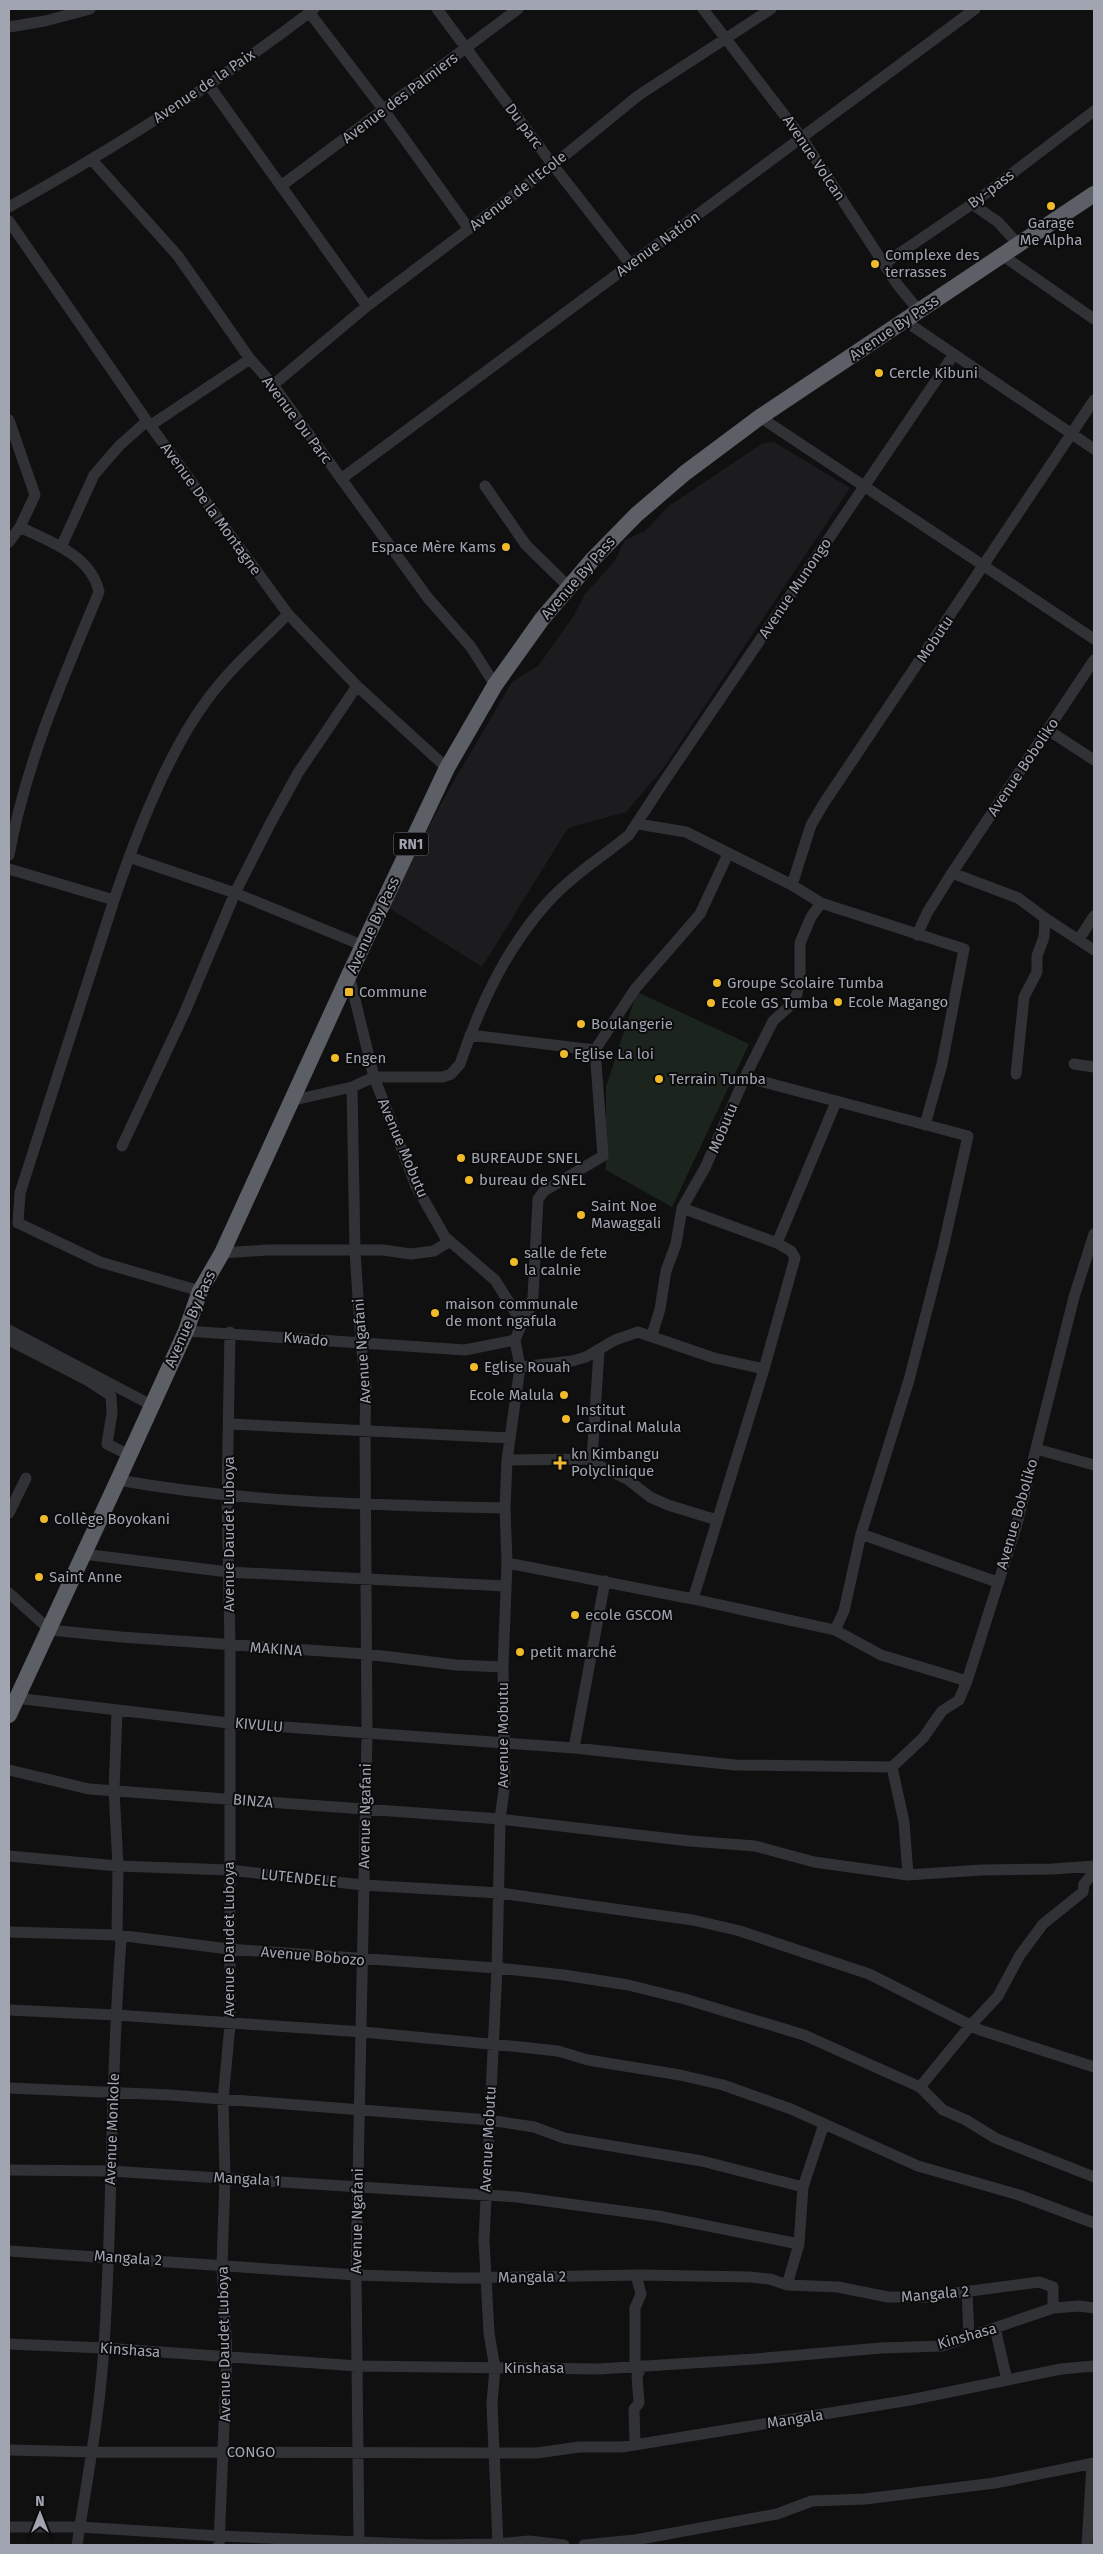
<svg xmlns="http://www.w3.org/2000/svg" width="1103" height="2554" font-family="'Fira Sans',sans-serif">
  <rect width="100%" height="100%" fill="#101011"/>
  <path fill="#1c1c1e" d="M 774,442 L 850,488 L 662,770 L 626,812 L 568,828 L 482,967 L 389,908 L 398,886 L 444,798 L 512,682 L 539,665 L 573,617 L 585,594 L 615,561 L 625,540 L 645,531 L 669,506 L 763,443 Z"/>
  <path fill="#1c241e" d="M 637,992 L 749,1044 L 672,1207 L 606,1170 L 606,1087 Z"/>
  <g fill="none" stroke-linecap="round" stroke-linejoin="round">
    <path stroke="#313236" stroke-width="11" d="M 437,9 L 553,165 L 631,265
      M 703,9 L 802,138 L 897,284 L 919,311
      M 309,12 L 383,109 L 469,229
      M 9,27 L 45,21 L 90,9
      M 208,84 L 367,306
      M 92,160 L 178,256 L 250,359 L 273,385 L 428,598 L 471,647 L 495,685
      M 281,186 L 518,9
      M 972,204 L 998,222 L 1018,244
      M 9,207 C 114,148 218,83 314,9
      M 9,221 L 147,421 L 288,614 L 357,686 L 447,768
      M 1002,255 L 1094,319
      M 884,264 L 972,204 L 1094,111
      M 905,321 L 1094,449
      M 273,385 L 367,306 L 553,165 L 639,95 L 771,9
      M 760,417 L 1094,639
      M 9,420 L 35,495 L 20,527 L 9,542
      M 151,425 L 250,359
      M 341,479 L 975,9
      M 485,486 L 526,545 L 569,587
      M 61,547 L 94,475 L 119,446 L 147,421
      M 1048,730 L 1094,760
      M 638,824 L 686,832 L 792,885 L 821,903 L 964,949 L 942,1064 L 925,1125
      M 9,855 C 26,763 63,678 99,592 C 91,555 50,542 20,527
      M 129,857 L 235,893 L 364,946
      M 9,869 L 114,900
      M 952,873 L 1018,898 L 1045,918 L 1094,950
      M 792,885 L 811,825 L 824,803 L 1094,400
      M 917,935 L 927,913 L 952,873 L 1094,660
      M 1079,939 L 1094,916
      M 349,975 L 374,1077 L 416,1186 L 445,1237 L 495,1280 L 522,1323 L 515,1340 L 520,1367 L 507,1460 L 505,1508 L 507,1563 L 503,1667 L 505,1783 L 500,1819 L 497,1968 L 484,2240 L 489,2333 L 495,2368 L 492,2403 L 498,2545
      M 470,1035 L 595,1050
      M 1074,1064 L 1094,1067
      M 1016,1074 L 1024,997 L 1037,972 L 1037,956 L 1044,937 L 1045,918
      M 745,1077 L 968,1136 L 943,1248 L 909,1380 L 861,1534 L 844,1611 L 835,1630
      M 352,1087 L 355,1251 L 361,1344 L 366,1385 L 365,1430 L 367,1734 L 356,2275 L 359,2545
      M 294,1100 L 352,1087 L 374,1077 L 443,1077 L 451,1074 L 460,1064 C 480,1005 505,950 547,903 C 570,877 602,857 629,835 L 663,783 L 954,354
      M 122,1146 L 184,1014 L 235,893 L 270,824 L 298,773 L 357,686
      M 682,1208 L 777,1243 L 791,1251 L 795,1258 L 764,1369 L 693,1599
      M 777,1243 L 836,1102
      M 222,1253 L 268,1250 L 383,1250 L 411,1254 L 434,1251 L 450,1241
      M 200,1291 L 100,1262 L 18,1223 L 20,1193 L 114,900 C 135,838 168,752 207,700 C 230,668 261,642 288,614
      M 522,1323 L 529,1310 L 533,1297 L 538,1199 L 544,1191 L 603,1156 L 595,1050 L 635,989 L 700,914 L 728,854
      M 9,1330 L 151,1405
      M 186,1331 L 465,1350 L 515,1340
      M 652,1335 L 660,1309 L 666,1271 L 676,1244 L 682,1208 L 705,1168 L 745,1077 L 773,1021 L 792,1004 L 797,994 L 800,978 L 800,943 L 811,917 L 821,903
      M 9,1340 L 87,1380 L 111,1396 L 112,1413 L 107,1444 L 129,1455
      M 520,1367 L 572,1361 L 586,1357 L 615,1340 L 638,1332 L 714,1358 L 764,1369
      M 230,1424 L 510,1438
      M 1036,1449 L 1094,1465
      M 592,1459 L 599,1351
      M 507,1460 L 592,1459 L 600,1466 L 627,1479 L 650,1497 L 668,1505 L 717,1520
      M 118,1480 C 246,1503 376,1505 505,1508
      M 9,1513 L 26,1478
      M 861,1534 L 997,1582
      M 83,1554 L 228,1572 L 505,1586
      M 507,1563 L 693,1599 L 835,1630 L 881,1655 L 967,1681
      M 9,1593 L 50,1630 L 121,1637 L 366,1654 L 456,1665 L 503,1667
      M 15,1698 L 229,1723 L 574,1748 L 735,1765 L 892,1767
      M 574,1748 L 605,1581
      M 892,1767 L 923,1738 L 942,1711 L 959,1700 L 967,1681 L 1017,1524 L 1074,1297 L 1094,1234
      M 892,1767 L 904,1822 L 908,1875
      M 9,1770 L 89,1789 L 500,1819 L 690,1841 L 755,1846 L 814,1862 L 908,1875 L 981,1870 L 1053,1869 L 1094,1866
      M 9,1856 L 118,1866 L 229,1870 L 363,1885 L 500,1893 L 693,1920 L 740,1931 L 869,1974 L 980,2030 L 1094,2067
      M 9,1932 L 117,1935 L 229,1949 L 497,1968 L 564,1975 L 628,1985 L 685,1999 L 804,2035 L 920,2087 L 943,2110 L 966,2120 L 995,2138 L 1094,2177
      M 9,2010 L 116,2015 L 363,2032 L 521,2047 L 558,2051 L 588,2060 L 680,2075 L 723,2085 L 791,2109 L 918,2166 L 1019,2195 L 1094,2223
      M 920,2087 L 970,2026 L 998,1996 L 1020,1955 L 1043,1924 L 1083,1892 L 1084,1884 L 1094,1872
      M 9,2088 L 171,2095 L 489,2120 L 534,2127 L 564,2138 L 702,2161 L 803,2187
      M 9,2170 L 110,2171 L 517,2197 L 658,2216 L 799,2244
      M 9,2251 L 356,2275 L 455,2278 L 641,2275 L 749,2277 L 770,2279 L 787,2285 L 838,2287 L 888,2297 L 926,2297 L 1039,2282 L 1053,2287 L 1053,2308
      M 787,2285 L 799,2244 L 803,2187 L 824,2124
      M 967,2292 L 969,2337
      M 995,2328 L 1007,2380
      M 9,2344 L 104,2348 L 358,2366 L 599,2369 L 755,2359 L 881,2348 L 942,2346 L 1053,2308 L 1079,2306 L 1094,2308
      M 635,2445 L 634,2409 L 639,2403 L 637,2376 L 639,2372 L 635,2366 L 635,2308 L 641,2294 L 636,2275
      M 9,2450 L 93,2452 L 537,2453 L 579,2447 L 622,2447 L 910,2400 L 1061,2369 L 1094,2366
      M 9,2527 L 80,2527 L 220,2536 L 430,2545 L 498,2544 L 529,2541 L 564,2545
      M 77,2545 C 87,2479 100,2413 104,2346 C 113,2211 110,2076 121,1941 L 117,1935 L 118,1866 L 114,1790 L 117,1712
      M 219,2545 L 227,2356 L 222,2265 L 225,2177 L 223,2100 L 230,2025 L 230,1646 L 227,1496 L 230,1332
      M 584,2545 L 635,2540 L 777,2514 L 812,2501 L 865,2499 L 995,2483 L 1094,2463
      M 1087,2545 L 1092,2464"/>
    <path stroke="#5d5f67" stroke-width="16" d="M 9,1715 L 118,1480 L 186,1331 L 200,1291 L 222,1253 L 349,975 L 447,768 L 495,685 L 542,619 L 593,559 L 636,515 L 685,473 L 760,417 L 1094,194"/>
  </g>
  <g fill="#f0ba29" stroke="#0b0b0c" stroke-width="2">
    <circle cx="1051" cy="206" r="5"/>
    <circle cx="875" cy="264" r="5"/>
    <circle cx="879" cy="373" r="5"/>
    <circle cx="506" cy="547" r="5"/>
    <circle cx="717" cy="983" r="5"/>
    <rect x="344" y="987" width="10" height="10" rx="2.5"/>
    <circle cx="838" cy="1002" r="5"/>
    <circle cx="711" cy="1003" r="5"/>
    <circle cx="581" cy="1024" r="5"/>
    <circle cx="564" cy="1054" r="5"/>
    <circle cx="335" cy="1058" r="5"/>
    <circle cx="659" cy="1079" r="5"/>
    <circle cx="461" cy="1158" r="5"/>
    <circle cx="469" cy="1180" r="5"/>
    <circle cx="581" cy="1215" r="5"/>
    <circle cx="514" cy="1262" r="5"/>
    <circle cx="435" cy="1313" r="5"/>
    <circle cx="474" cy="1367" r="5"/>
    <circle cx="564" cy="1395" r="5"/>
    <circle cx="566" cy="1419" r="5"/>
    <path d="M557.5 1455.5h5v5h5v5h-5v5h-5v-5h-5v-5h5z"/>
    <circle cx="44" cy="1519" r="5"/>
    <circle cx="39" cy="1577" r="5"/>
    <circle cx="575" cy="1615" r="5"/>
    <circle cx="520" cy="1652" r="5"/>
  </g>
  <g text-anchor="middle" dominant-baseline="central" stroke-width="4" stroke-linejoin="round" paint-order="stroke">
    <rect fill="#0b0b0c" stroke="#747780" stroke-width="1" x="393.5" y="832.5" width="35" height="23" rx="4"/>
    <g font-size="14" font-weight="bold" fill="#a1a5b2">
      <text x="411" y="844">RN1</text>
    </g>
    <g font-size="15" fill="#a1a5b2" stroke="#0b0b0c">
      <text transform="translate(204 86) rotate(-34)">Avenue de la Paix</text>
      <text transform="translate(400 98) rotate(-37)">Avenue des Palmiers</text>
      <text transform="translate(524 126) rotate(53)">Du parc</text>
      <text transform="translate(814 158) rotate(56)">Avenue Volcan</text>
      <text transform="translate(991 189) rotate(-37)">By-pass</text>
      <text transform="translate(518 191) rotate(-38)">Avenue de l'Ecole</text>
      <text transform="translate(658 244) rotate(-36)">Avenue Nation</text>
      <text transform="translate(894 328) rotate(-34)">Avenue By Pass</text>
      <text transform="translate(297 420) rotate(53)">Avenue Du Parc</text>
      <text transform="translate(211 509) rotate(54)">Avenue De la Montagne</text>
      <text transform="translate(578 578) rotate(-49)">Avenue By Pass</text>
      <text transform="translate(795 588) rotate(-56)">Avenue Munongo</text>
      <text transform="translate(935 639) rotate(-56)">Mobutu</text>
      <text transform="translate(1023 767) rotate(-56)">Avenue Boboliko</text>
      <text transform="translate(373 925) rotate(-65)">Avenue By Pass</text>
      <text transform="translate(723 1128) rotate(-67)">Mobutu</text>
      <text transform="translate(403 1148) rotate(67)">Avenue Mobutu</text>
      <text transform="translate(190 1319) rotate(-66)">Avenue By Pass</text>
      <text transform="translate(306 1339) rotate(5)">Kwado</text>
      <text transform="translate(362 1351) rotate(-94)">Avenue Ngafani</text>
      <text transform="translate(1017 1514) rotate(-74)">Avenue Boboliko</text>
      <text transform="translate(229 1534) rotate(-90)">Avenue Daudet Luboya</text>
      <text transform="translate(276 1649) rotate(4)">MAKINA</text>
      <text transform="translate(259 1725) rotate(5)">KIVULU</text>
      <text transform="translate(503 1735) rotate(-90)">Avenue Mobutu</text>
      <text transform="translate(253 1801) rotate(5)">BINZA</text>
      <text transform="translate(365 1816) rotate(-89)">Avenue Ngafani</text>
      <text transform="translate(299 1878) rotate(6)">LUTENDELE</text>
      <text transform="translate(229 1939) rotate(-90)">Avenue Daudet Luboya</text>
      <text transform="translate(313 1956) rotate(5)">Avenue Bobozo</text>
      <text transform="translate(112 2129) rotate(-88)">Avenue Monkole</text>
      <text transform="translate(488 2139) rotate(-87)">Avenue Mobutu</text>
      <text transform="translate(247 2179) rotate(3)">Mangala 1</text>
      <text transform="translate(357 2221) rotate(-89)">Avenue Ngafani</text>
      <text transform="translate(128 2258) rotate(4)">Mangala 2</text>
      <text transform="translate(532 2277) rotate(-1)">Mangala 2</text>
      <text transform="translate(935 2294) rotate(-5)">Mangala 2</text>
      <text transform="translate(967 2336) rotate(-16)">Kinshasa</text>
      <text transform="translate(224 2344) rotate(-91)">Avenue Daudet Luboya</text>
      <text transform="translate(130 2350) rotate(4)">Kinshasa</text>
      <text x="534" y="2368">Kinshasa</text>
      <text transform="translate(795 2419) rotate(-9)">Mangala</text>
      <text x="251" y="2452">CONGO</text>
    </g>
    <g font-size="15" fill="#a1a5b2" stroke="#0b0b0c" text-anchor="start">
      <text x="1051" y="223" text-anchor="middle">Garage<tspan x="1051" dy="17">Me Alpha</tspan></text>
      <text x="885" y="255">Complexe des<tspan x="885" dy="17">terrasses</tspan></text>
      <text x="889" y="373">Cercle Kibuni</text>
      <text x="496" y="547" text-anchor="end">Espace Mère Kams</text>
      <text x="727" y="983">Groupe Scolaire Tumba</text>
      <text x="359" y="992">Commune</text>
      <text x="848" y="1002">Ecole Magango</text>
      <text x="721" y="1003">Ecole GS Tumba</text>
      <text x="591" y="1024">Boulangerie</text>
      <text x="574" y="1054">Eglise La loi</text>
      <text x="345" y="1058">Engen</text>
      <text x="669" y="1079">Terrain Tumba</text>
      <text x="471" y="1158">BUREAUDE SNEL</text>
      <text x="479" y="1180">bureau de SNEL</text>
      <text x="591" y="1206">Saint Noe<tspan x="591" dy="17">Mawaggali</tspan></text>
      <text x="524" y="1253">salle de fete<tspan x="524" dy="17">la calnie</tspan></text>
      <text x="445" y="1304">maison communale<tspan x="445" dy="17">de mont ngafula</tspan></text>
      <text x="484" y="1367">Eglise Rouah</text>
      <text x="554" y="1395" text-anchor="end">Ecole Malula</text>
      <text x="576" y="1410">Institut<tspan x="576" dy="17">Cardinal Malula</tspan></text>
      <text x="571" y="1454">kn Kimbangu<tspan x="571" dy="17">Polyclinique</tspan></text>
      <text x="54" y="1519">Collège Boyokani</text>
      <text x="49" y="1577">Saint Anne</text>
      <text x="585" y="1615">ecole GSCOM</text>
      <text x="530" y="1652">petit marché</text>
    </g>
  </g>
  <rect width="1103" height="2554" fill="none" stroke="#a1a5b2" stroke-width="20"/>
  <g transform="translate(40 2514)" stroke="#0b0b0c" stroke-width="4" paint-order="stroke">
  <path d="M0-4L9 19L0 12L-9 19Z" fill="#a1a5b2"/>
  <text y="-8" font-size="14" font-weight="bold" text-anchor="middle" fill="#a1a5b2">N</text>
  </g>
</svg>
